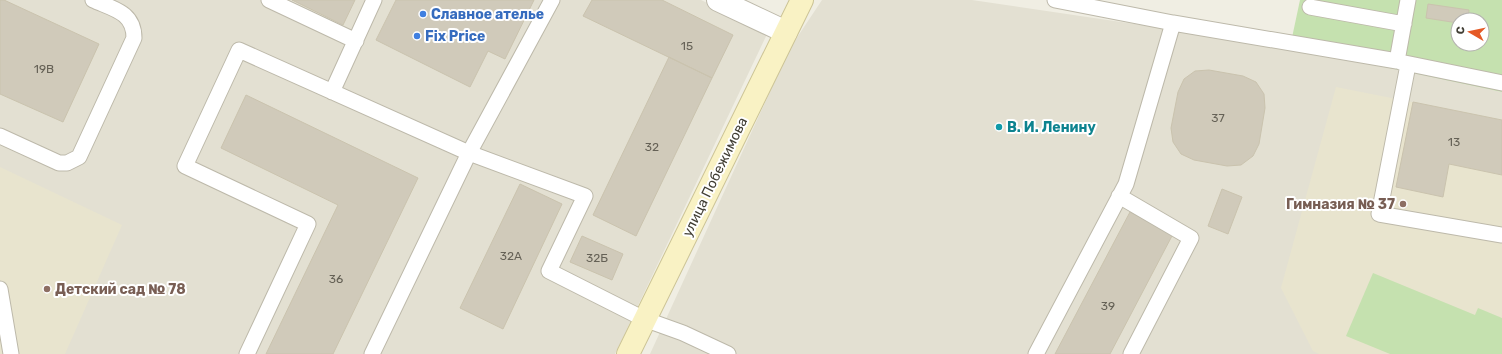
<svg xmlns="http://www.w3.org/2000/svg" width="1502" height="354" font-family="Rubik,sans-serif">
  <rect width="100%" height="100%" fill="#f0eee3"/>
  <path fill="#e3e0d2" d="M 0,0 L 701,0 L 768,32 L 615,354 L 0,354 Z
    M 822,0 L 972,0 L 1290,47 L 1502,92 L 1502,354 L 650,354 L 790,48 Z"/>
  <path fill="#e8e4ce" d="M 1336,87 L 1502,120 L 1502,354 L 1319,354 L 1313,351 L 1281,288 Z
    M 0,167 L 122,225 L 65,354 L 0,354 Z"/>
  <path fill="#c5e1af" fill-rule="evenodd" d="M 1300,0 L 1502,0 L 1502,92 L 1290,47 ZM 1458,20 L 1482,20 L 1482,44 L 1458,44 Z
    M 1373,273 L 1475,315 L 1478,308 L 1502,318 L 1502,354 L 1390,354 L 1346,336 Z"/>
  <path fill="#d0caba" stroke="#cac3ae" d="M 0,0 L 4,0 L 99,44 L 63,122 L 0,94 Z
    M 292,0 L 355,0 L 343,25 Z
    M 396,0 L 534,0 L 505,59 L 488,51 L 470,87 L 376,40 Z
    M 592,0 L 662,0 L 733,35 L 712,78 L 583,16 Z
    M 1428,4 L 1469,10 L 1468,20 L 1458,20 L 1458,23 L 1426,18 Z
    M 669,57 L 712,78 L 636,236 L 593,215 Z
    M 1209,70 L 1243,76 L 1256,82 L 1264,94 L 1265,108 L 1259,144 L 1253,156 L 1241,165 L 1227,166 L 1194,160 L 1181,154 L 1173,142 L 1171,128 L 1178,92 L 1184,79 L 1195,71 Z
    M 246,95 L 418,178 L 333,354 L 266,354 L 338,205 L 221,148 Z
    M 1413,102 L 1502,120 L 1502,175 L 1449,164 L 1443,197 L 1396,187 Z
    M 520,184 L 562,204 L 503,329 L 460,308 Z
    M 1222,189 L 1242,197 L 1228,234 L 1208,226 Z
    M 1130,212 L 1173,234 L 1110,354 L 1055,354 Z
    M 582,236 L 623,254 L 612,280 L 570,262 Z"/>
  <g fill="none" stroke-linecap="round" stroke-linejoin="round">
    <defs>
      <path id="lane" d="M 269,0 L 356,41
        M 1310,7 L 1404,24
        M 1173,23 L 1397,61 L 1408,0
        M 1400,62 L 1502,83
        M 1408,65 L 1379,214 L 1502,235
        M 332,92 L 374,0
        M 0,136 L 59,163 L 67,163 L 79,157 L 134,38 C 134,12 113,9 93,0
        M 1119,196 L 1191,238 L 1131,354
        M 0,289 L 11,354
        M 247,354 L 308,224 L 185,166 L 239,50 L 469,153 L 585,196 L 549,271 L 644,319 L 683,333 L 728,354
        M 372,354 L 469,153 L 552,0
        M 1036,354 L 1126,184 L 1173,23 L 1055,0"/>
      <path id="street" d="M 718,0 L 786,32"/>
      <path id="secondary" d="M 628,354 L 802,0"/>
    </defs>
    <use href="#lane" stroke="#bdb9aa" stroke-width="17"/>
    <use href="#street" stroke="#bdb9aa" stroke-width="24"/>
    <use href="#secondary" stroke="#ccc496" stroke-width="24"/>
    <use href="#lane" stroke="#fff" stroke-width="15"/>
    <use href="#street" stroke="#fff" stroke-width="22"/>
    <use href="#secondary" stroke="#f9f2c4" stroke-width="22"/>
  </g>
  <g fill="#3f7fe0" stroke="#fff" stroke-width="1.5">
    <circle cx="423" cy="14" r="4"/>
    <circle cx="417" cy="36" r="4"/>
  </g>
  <circle fill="#0f9aa8" stroke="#fff" stroke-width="1.5" cx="999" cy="127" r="4"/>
  <g fill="#8d6e63" stroke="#fff" stroke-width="1.5">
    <circle cx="1403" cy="204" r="4"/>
    <circle cx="47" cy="289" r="4"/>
  </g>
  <g text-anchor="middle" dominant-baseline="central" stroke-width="4" stroke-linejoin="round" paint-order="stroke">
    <g font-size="12" fill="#656156">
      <text x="687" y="46">15</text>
      <text x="44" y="69">19В</text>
      <text x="1218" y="118">37</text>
      <text x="1454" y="142">13</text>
      <text x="652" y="147">32</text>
      <text x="511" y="256">32А</text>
      <text x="597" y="258">32Б</text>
      <text x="336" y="279">36</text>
      <text x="1108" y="306">39</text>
    </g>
    <g font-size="14" font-weight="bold" fill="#366cbe" stroke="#fff" text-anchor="start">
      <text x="431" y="14">Славное ателье</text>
      <text x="425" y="36">Fix Price</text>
    </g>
    <g font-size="14" font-weight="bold" fill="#0d838f" stroke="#fff" text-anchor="start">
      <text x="1007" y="127">В. И. Ленину</text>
    </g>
    <g font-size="14" fill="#413e34" stroke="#fff">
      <text transform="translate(715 177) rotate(-64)">улица Побежимова</text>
    </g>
    <g font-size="14" font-weight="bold" fill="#785e54" stroke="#fff" text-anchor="end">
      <text x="1395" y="204">Гимназия № 37</text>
      <text x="55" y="289" text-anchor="start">Детский сад № 78</text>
    </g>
  </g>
  <g transform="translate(1470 32) rotate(279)"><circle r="19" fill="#ffffff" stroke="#b3b2ae"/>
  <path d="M0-3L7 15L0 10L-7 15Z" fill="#e55925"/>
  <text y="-6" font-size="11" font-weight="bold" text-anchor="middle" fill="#413e34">С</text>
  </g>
</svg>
